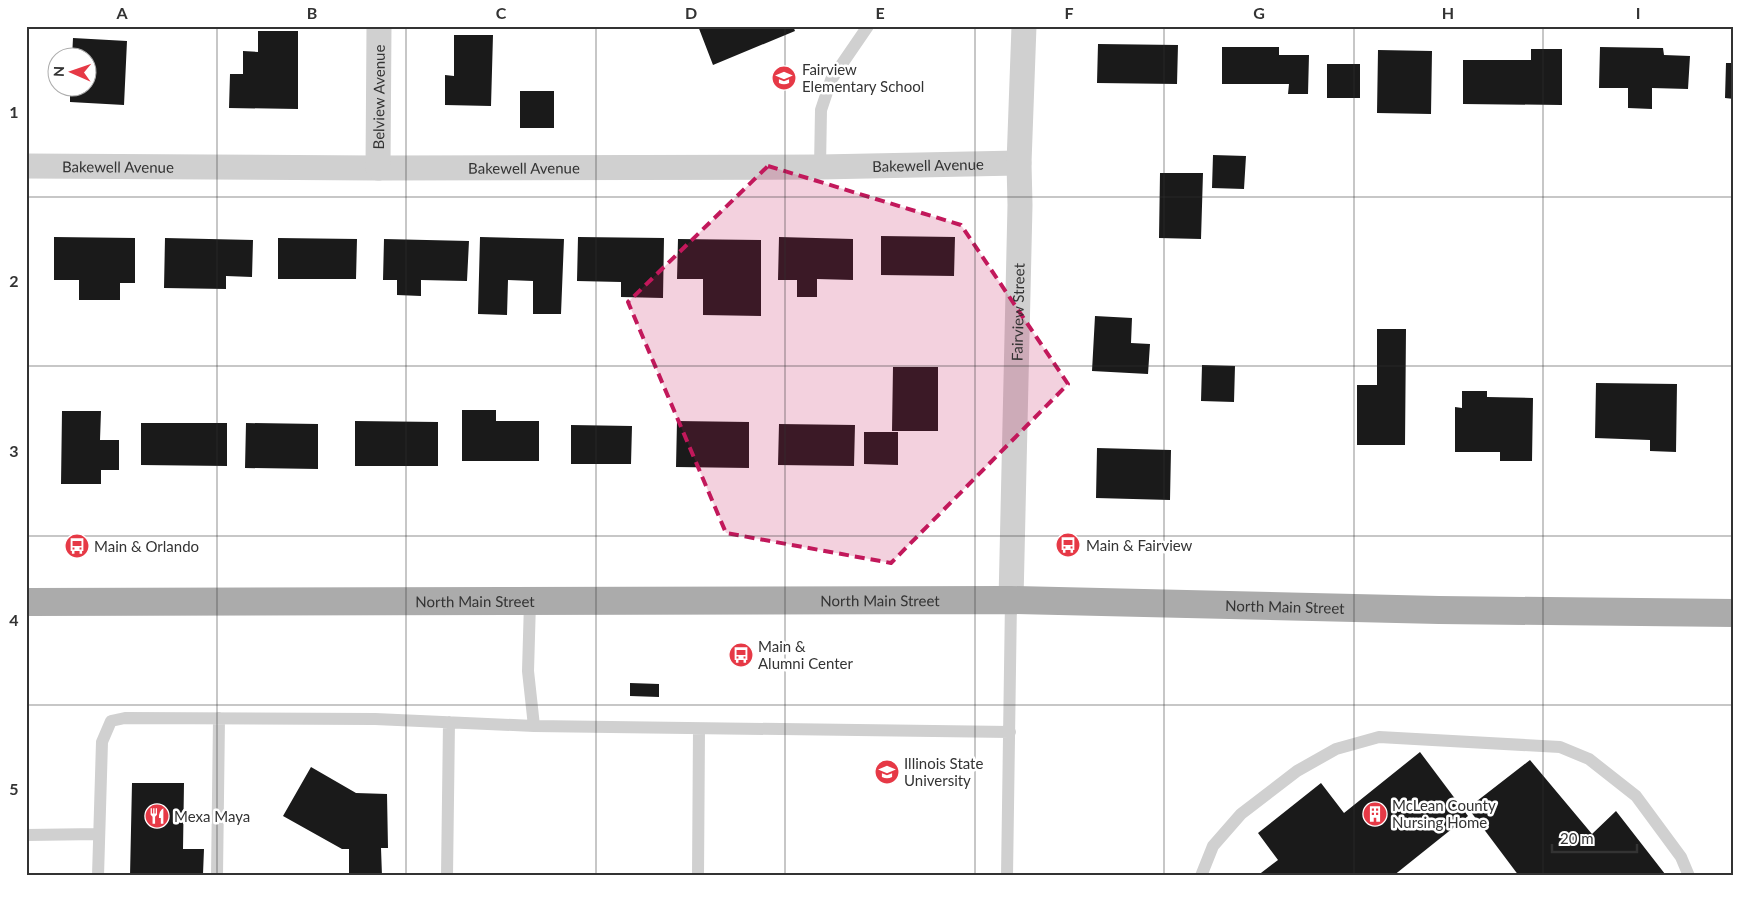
<svg xmlns="http://www.w3.org/2000/svg" width="1760" height="902" font-family="Lato,sans-serif">
  <rect width="100%" height="100%" fill="#fff"/>
  <path fill="#1a1a1a" d="M 698,26 L 793,26 L 795,31 L 713,65 Z
    M 258,31 L 298,31 L 298,109 L 229,108 L 230,74 L 243,74 L 243,51 L 258,52 Z
    M 454,35 L 493,35 L 491,106 L 445,105 L 445,75 L 454,76 Z
    M 73,38 L 127,41 L 124,105 L 70,102 L 70,88 L 88,88 L 88,58 L 72,58 Z
    M 1098,44 L 1178,45 L 1177,84 L 1097,83 Z
    M 1222,47 L 1279,47 L 1279,55 L 1309,55 L 1308,94 L 1288,94 L 1289,84 L 1222,84 Z
    M 1600,47 L 1663,48 L 1664,55 L 1690,56 L 1688,89 L 1652,88 L 1652,109 L 1628,108 L 1628,88 L 1599,88 Z
    M 1531,49 L 1562,49 L 1562,105 L 1463,104 L 1463,60 L 1531,60 Z
    M 1378,50 L 1432,51 L 1431,114 L 1377,113 Z
    M 1726,63 L 1734,63 L 1734,99 L 1725,98 Z
    M 1327,64 L 1360,64 L 1360,98 L 1327,98 Z
    M 520,91 L 554,91 L 554,128 L 520,128 Z
    M 1213,155 L 1246,156 L 1244,189 L 1212,188 Z
    M 1160,173 L 1203,173 L 1201,239 L 1159,238 Z
    M 881,236 L 955,237 L 954,276 L 881,275 Z
    M 54,237 L 135,238 L 135,283 L 120,283 L 120,300 L 79,300 L 79,280 L 54,280 Z
    M 480,237 L 564,239 L 561,314 L 533,314 L 533,281 L 508,280 L 507,315 L 478,314 Z
    M 578,237 L 664,238 L 663,298 L 621,297 L 621,282 L 577,281 Z
    M 779,237 L 853,239 L 853,280 L 817,279 L 817,297 L 797,297 L 797,280 L 778,280 Z
    M 165,238 L 253,240 L 252,277 L 226,276 L 226,289 L 164,288 Z
    M 278,238 L 357,239 L 356,279 L 278,279 Z
    M 384,239 L 469,241 L 467,281 L 421,280 L 421,296 L 397,295 L 397,280 L 383,280 Z
    M 678,239 L 761,240 L 761,316 L 703,315 L 703,279 L 677,279 Z
    M 1095,316 L 1132,318 L 1131,343 L 1150,344 L 1148,374 L 1092,371 Z
    M 1377,329 L 1406,329 L 1405,445 L 1357,445 L 1357,385 L 1377,385 Z
    M 1202,365 L 1235,366 L 1234,402 L 1201,401 Z
    M 893,367 L 938,367 L 938,431 L 892,431 Z
    M 1596,383 L 1677,384 L 1676,452 L 1650,451 L 1650,440 L 1595,438 Z
    M 1462,391 L 1487,391 L 1487,397 L 1533,398 L 1532,461 L 1500,461 L 1500,452 L 1455,452 L 1455,407 L 1462,408 Z
    M 462,410 L 496,410 L 496,421 L 539,421 L 539,461 L 462,461 Z
    M 62,411 L 101,411 L 100,440 L 119,440 L 119,470 L 101,470 L 101,484 L 61,484 Z
    M 355,421 L 438,422 L 438,466 L 355,466 Z
    M 677,421 L 749,422 L 749,468 L 676,467 Z
    M 141,423 L 227,423 L 227,466 L 141,465 Z
    M 246,423 L 318,424 L 318,469 L 245,468 Z
    M 779,424 L 855,425 L 854,466 L 778,465 Z
    M 571,425 L 632,426 L 631,464 L 571,464 Z
    M 864,432 L 898,432 L 898,465 L 864,464 Z
    M 1097,448 L 1171,450 L 1170,500 L 1096,498 Z
    M 630,683 L 659,684 L 659,697 L 630,696 Z
    M 1420,752 L 1468,816 L 1393,876 L 1257,876 L 1278,860 L 1258,833 L 1321,783 L 1344,813 Z
    M 1530,760 L 1592,834 L 1616,811 L 1665,874 L 1663,876 L 1519,876 L 1468,808 Z
    M 311,767 L 356,793 L 387,794 L 388,848 L 381,848 L 382,876 L 349,876 L 349,849 L 342,849 L 283,816 Z
    M 132,783 L 184,783 L 183,849 L 204,849 L 203,874 L 130,876 Z"/>
  <g fill="none" stroke-linecap="round" stroke-linejoin="round">
    <path stroke="#d0d0d0" stroke-width="12" d="M 820,167 L 821,110 L 831,80 L 868,26
      M 530,602 L 528,671 L 534,726
      M 26,835 L 99,834
      M 98,876 L 102,742 L 111,721 L 125,718 L 375,719 L 534,726 L 1010,732
      M 217,876 L 219,718
      M 447,876 L 449,722
      M 698,876 L 699,729
      M 1007,876 L 1011,600
      M 1201,876 L 1213,846 L 1241,814 L 1297,771 L 1336,749 L 1379,737 L 1560,747 L 1589,759 L 1636,796 L 1681,857 L 1689,876"/>
    <g stroke="#d0d0d0" stroke-width="25">
      <path id="s1" d="M 26,166 L 378,168 L 820,167 L 1019,163"/>
      <path id="s2" d="M 378,168 L 379,26"/>
      <path id="s3" d="M 1011,600 L 1020,205 L 1019,163 L 1024,26"/>
    </g>
    <path stroke="#ababab" stroke-width="28" id="s4" d="M 26,602 L 1011,600 L 1439,610 L 1734,613"/>
  </g>
  <path fill="#c2185b" fill-opacity="0.2" stroke="#c2185b" stroke-width="4" stroke-dasharray="10 6" stroke-linejoin="round" d="M 768,166 L 961,225 L 1068,384 L 891,563 L 726,533 L 628,302 Z"/>
  <path fill="none" stroke="#333" stroke-width="1" stroke-opacity="0.55" d="M 217,26 L 217,876M 406,26 L 406,876M 596,26 L 596,876M 785,26 L 785,876M 975,26 L 975,876M 1164,26 L 1164,876M 1354,26 L 1354,876M 1543,26 L 1543,876M 26,197 L 1734,197M 26,366 L 1734,366M 26,536 L 1734,536M 26,705 L 1734,705"/>
  <defs>
    <symbol id="school-disc" viewBox="-11 -11 22 22"><circle r="9.5" fill="#e63946" stroke="#fff"/><path d="M0-5L7-2L0 1L-7-2ZM-4 1L0 2.5L4 1V4Q0 6-4 4Z" fill="#fff"/></symbol>
    <symbol id="bus-disc" viewBox="-11 -11 22 22"><circle r="9.5" fill="#e63946" stroke="#fff"/><path d="M-5-6H5V4H4V6H2V4H-2V6H-4V4H-5ZM-3.5-4V0h7V-4ZM-3.5 1.2v1.5H-2V1.2ZM2 1.2v1.5H3.5V1.2Z" fill="#fff"/></symbol>
    <symbol id="university-disc" viewBox="-11 -11 22 22"><circle r="9.5" fill="#e63946" stroke="#fff"/><path d="M0-5L7-2L0 1L-7-2ZM-4 1L0 2.5L4 1V4Q0 6-4 4Z" fill="#fff"/></symbol>
    <symbol id="building-disc" viewBox="-11 -11 22 22"><circle r="9.5" fill="#e63946" stroke="#fff"/><path d="M-4-6H4V6H1V3H-1V6H-4ZM-2.5-4.3h1.7v1.8h-1.7ZM.8-4.3h1.7v1.8H.8ZM-2.5-1h1.7V.8h-1.7ZM.8-1h1.7V.8H.8Z" fill="#fff"/></symbol>
    <symbol id="restaurant-disc" viewBox="-11 -11 22 22"><circle r="9.5" fill="#e63946" stroke="#fff"/><path d="M-5-6h1v4h1v-4h1v4h1v-4h1v5L-1.5 .5V6h-2V.5L-5-1ZM5-6V6H3V1.5H1.5Q1.5-4 5-6Z" fill="#fff"/></symbol>
  </defs>
  <g fill-rule="evenodd">
    <use href="#school-disc" x="770" y="64" width="28" height="28"/>
    <use href="#bus-disc" x="1054" y="531" width="28" height="28"/>
    <use href="#bus-disc" x="63" y="532" width="28" height="28"/>
    <use href="#bus-disc" x="727" y="641" width="28" height="28"/>
    <use href="#university-disc" x="873" y="758" width="28" height="28"/>
    <use href="#building-disc" x="1361" y="800" width="28" height="28"/>
    <use href="#restaurant-disc" x="143" y="802" width="28" height="28"/>
  </g>
  <g text-anchor="middle" dominant-baseline="central" stroke-width="5" stroke-linejoin="round" paint-order="stroke">
    <g font-size="15" fill="#333" stroke="#fff" text-anchor="start">
      <text x="802" y="69">Fairview<tspan x="802" dy="17">Elementary School</tspan></text>
      <text x="1086" y="545">Main &amp; Fairview</text>
      <text x="94" y="546">Main &amp; Orlando</text>
      <text x="758" y="646">Main &amp;<tspan x="758" dy="17">Alumni Center</tspan></text>
      <text x="904" y="763">Illinois State<tspan x="904" dy="17">University</tspan></text>
      <text x="1392" y="805">McLean County<tspan x="1392" dy="17">Nursing Home</tspan></text>
      <text x="174" y="816">Mexa Maya</text>
    </g>
    <g font-size="15" fill="#333" stroke="#fff">
      <text stroke="none"><textPath href="#s2" startOffset="71">Belview Avenue</textPath></text>
      <text stroke="none"><textPath href="#s1" startOffset="902">Bakewell Avenue</textPath></text>
      <text stroke="none"><textPath href="#s1" startOffset="92">Bakewell Avenue</textPath></text>
      <text stroke="none"><textPath href="#s1" startOffset="498">Bakewell Avenue</textPath></text>
      <text stroke="none"><textPath href="#s3" startOffset="288">Fairview Street</textPath></text>
      <text stroke="none"><textPath href="#s4" startOffset="854">North Main Street</textPath></text>
      <text stroke="none"><textPath href="#s4" startOffset="449">North Main Street</textPath></text>
      <text stroke="none"><textPath href="#s4" startOffset="1259">North Main Street</textPath></text>
    </g>
  </g>
  <rect width="1760" height="902" fill="none" stroke="#ffffff" stroke-width="55"/>
  <g transform="translate(72 72) rotate(272)"><circle r="24" fill="#ffffff" stroke="#adadad"/>
  <path d="M0-4L9 19L0 12L-9 19Z" fill="#e63946"/>
  <text y="-8" font-size="14" font-weight="bold" text-anchor="middle" fill="#333333">N</text>
  </g>
  <path d="M1552 844v8h85v-8" fill="none" stroke="#333333" stroke-width="2.5"/>
  <text x="1560" y="844" font-size="15" fill="#333333" stroke="#ffffff" stroke-width="4" paint-order="stroke">20 m</text>
  <rect x="28" y="28" width="1704" height="846" fill="none" stroke="#333" stroke-width="2"/>
  <g font-size="16" text-anchor="middle" font-weight="bold" fill="#333">
    <text x="122" y="19">A</text>
    <text x="312" y="19">B</text>
    <text x="501" y="19">C</text>
    <text x="691" y="19">D</text>
    <text x="880" y="19">E</text>
    <text x="1069" y="19">F</text>
    <text x="1259" y="19">G</text>
    <text x="1448" y="19">H</text>
    <text x="1638" y="19">I</text>
    <text x="14" y="118">1</text>
    <text x="14" y="287">2</text>
    <text x="14" y="457">3</text>
    <text x="14" y="626">4</text>
    <text x="14" y="795">5</text>
  </g>
</svg>
